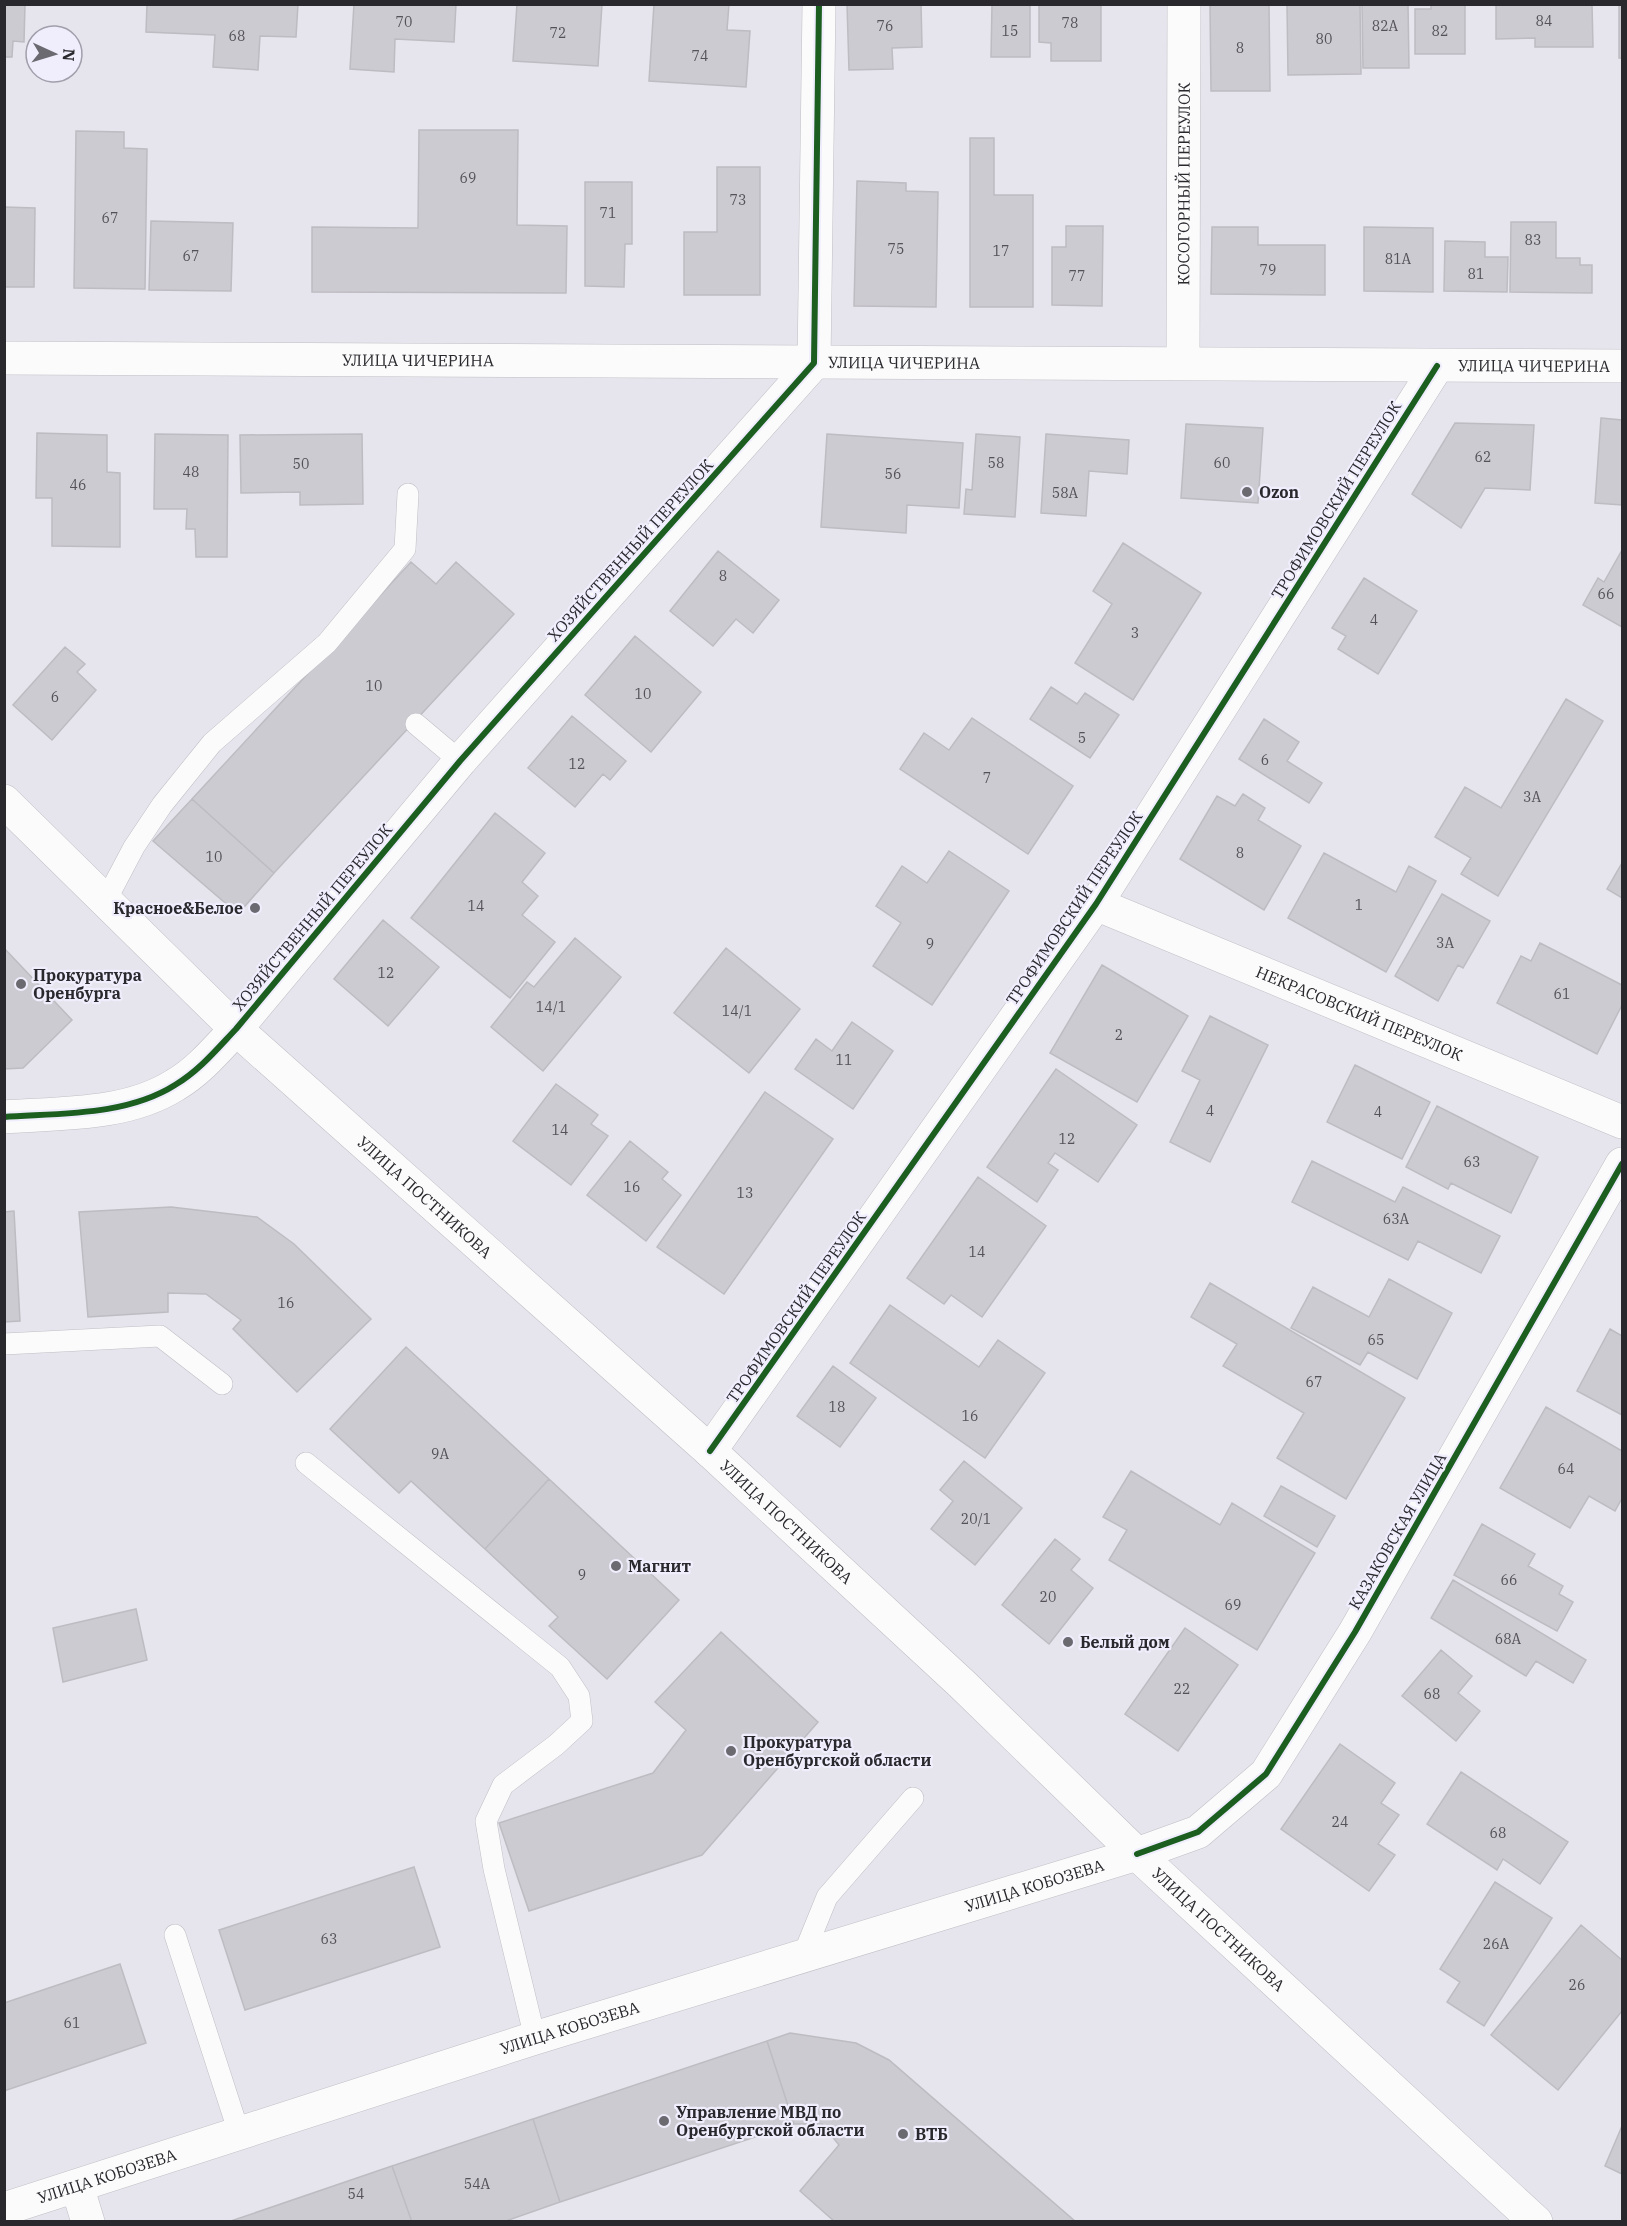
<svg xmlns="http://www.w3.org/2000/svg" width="1627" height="2226" font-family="'IBM Plex Serif',serif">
  <rect width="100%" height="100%" fill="#e6e4ec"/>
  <path fill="#cccbd1" stroke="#bdbcc2" stroke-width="1.5" d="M 4,4 L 25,4 L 24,42 L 13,41 L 12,57 L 4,57 Z
    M 147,4 L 298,4 L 296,37 L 260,36 L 258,70 L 213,67 L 215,35 L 146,32 Z
    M 354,4 L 456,4 L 454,42 L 395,39 L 394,72 L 350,69 Z
    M 517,4 L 602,4 L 598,66 L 513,61 Z
    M 654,4 L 729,4 L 727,30 L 750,31 L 746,87 L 649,81 Z
    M 847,4 L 921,4 L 922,47 L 892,48 L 893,69 L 849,70 Z
    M 992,4 L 1030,4 L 1030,57 L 991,57 Z
    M 1039,4 L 1101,4 L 1101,61 L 1051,61 L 1051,43 L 1039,42 Z
    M 1210,4 L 1269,4 L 1270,91 L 1211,91 Z
    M 1287,4 L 1360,4 L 1361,74 L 1288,75 Z
    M 1362,4 L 1408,4 L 1409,68 L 1363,68 Z
    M 1431,4 L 1465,4 L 1465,54 L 1415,54 L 1415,9 L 1431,9 Z
    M 1496,4 L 1592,4 L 1593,47 L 1535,47 L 1535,38 L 1496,39 Z
    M 1619,4 L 1622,4 L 1622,58 L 1619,58 Z
    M 419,130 L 518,130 L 517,225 L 567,226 L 566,293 L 312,292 L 312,227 L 418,228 Z
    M 76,131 L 124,132 L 124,148 L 147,149 L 145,289 L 74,288 Z
    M 970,138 L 994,138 L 994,195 L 1033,195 L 1033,307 L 970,307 Z
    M 717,167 L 760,167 L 760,295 L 684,295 L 684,232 L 717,232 Z
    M 857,181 L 906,183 L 906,191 L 938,192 L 936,307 L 854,306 Z
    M 585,182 L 632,182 L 632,244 L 625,244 L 624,287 L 585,286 Z
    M 4,207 L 35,208 L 34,287 L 4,287 Z
    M 151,221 L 233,223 L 231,291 L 149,290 Z
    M 1511,222 L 1556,222 L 1556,258 L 1580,258 L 1580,265 L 1592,265 L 1592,293 L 1510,292 Z
    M 1066,226 L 1103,226 L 1102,306 L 1052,305 L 1052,247 L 1066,247 Z
    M 1212,227 L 1258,227 L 1258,245 L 1325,245 L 1325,295 L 1211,294 Z
    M 1364,227 L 1433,228 L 1433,292 L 1364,291 Z
    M 1445,241 L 1485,242 L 1485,257 L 1508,257 L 1507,292 L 1444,291 Z
    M 1601,418 L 1622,420 L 1622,505 L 1595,503 Z
    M 1455,423 L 1534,425 L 1530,490 L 1485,488 L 1461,528 L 1412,494 Z
    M 1186,424 L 1263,428 L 1258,503 L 1181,498 Z
    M 37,433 L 107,435 L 107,472 L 120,473 L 120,547 L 52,546 L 52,498 L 36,498 Z
    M 155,434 L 228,435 L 227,557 L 196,557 L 195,529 L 186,529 L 187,509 L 154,509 Z
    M 362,434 L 363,504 L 300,505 L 300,492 L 241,493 L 240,435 Z
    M 827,434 L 963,443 L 959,508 L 907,505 L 906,533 L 821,527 Z
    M 976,434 L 1020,437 L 1015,517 L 964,514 L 966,489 L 972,490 Z
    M 1046,434 L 1129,440 L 1127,474 L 1089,471 L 1086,516 L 1041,513 Z
    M 1123,543 L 1201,593 L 1133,700 L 1075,663 L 1112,604 L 1093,591 Z
    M 1622,550 L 1622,627 L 1583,605 L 1598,578 L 1604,582 Z
    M 718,551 L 779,600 L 753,633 L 736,619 L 713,646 L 670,611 Z
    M 411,562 L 436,584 L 456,562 L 514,614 L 274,873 L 192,799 Z
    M 1364,578 L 1417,611 L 1378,674 L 1338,649 L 1346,636 L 1332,628 Z
    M 635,636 L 701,692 L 651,752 L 585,695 Z
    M 65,647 L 85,664 L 77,672 L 96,690 L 52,740 L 13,705 Z
    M 1051,687 L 1077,704 L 1085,693 L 1119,715 L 1090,758 L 1030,719 Z
    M 1566,699 L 1603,721 L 1498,896 L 1461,874 L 1471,858 L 1435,837 L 1465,787 L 1501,808 Z
    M 572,716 L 626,761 L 610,780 L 603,774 L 575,807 L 528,768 Z
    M 972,718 L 1073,786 L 1028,854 L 900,769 L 924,733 L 949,750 Z
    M 1264,719 L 1299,742 L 1287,761 L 1322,783 L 1309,803 L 1239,759 Z
    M 1243,794 L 1265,808 L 1258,820 L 1301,846 L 1264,910 L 1180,859 L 1217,796 L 1235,806 Z
    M 192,799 L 274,873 L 238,914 L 153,841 Z
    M 495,813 L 545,853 L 522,882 L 538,896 L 522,915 L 555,942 L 510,998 L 411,918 Z
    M 949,851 L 1009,891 L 932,1005 L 873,966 L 901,923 L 876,906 L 902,866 L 927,883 Z
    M 1324,853 L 1396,892 L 1409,866 L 1436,881 L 1386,972 L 1288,918 Z
    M 1622,863 L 1622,898 L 1607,889 Z
    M 1442,894 L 1490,921 L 1463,968 L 1458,965 L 1438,1001 L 1395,976 Z
    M 383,920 L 439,967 L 388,1026 L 334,979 Z
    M 575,938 L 621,977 L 543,1071 L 491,1027 L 527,982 L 534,987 Z
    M 1540,943 L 1622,985 L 1622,1005 L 1597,1054 L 1497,1003 L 1521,956 L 1531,961 Z
    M 4,948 L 72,1020 L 23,1068 L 4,1069 Z
    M 726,948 L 800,1009 L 749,1073 L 674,1013 Z
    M 1102,965 L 1188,1016 L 1137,1102 L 1050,1053 Z
    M 1210,1016 L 1268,1045 L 1210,1162 L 1170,1142 L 1200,1080 L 1182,1071 Z
    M 852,1022 L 893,1051 L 853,1109 L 795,1069 L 816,1039 L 832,1051 Z
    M 1355,1065 L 1430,1102 L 1402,1159 L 1327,1122 Z
    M 1056,1069 L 1137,1125 L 1098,1182 L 1055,1153 L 1048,1163 L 1058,1170 L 1037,1202 L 987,1167 Z
    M 556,1084 L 598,1115 L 591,1124 L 608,1136 L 571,1185 L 513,1141 Z
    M 765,1092 L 833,1139 L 724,1294 L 657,1247 Z
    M 1437,1106 L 1538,1157 L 1511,1213 L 1451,1183 L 1448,1189 L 1406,1167 Z
    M 630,1141 L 668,1172 L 662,1179 L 681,1195 L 646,1241 L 587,1195 Z
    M 1312,1161 L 1395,1202 L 1403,1187 L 1500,1236 L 1481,1273 L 1418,1241 L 1408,1260 L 1292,1202 Z
    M 978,1177 L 1046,1226 L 982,1317 L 951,1295 L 944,1304 L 907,1278 Z
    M 171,1207 L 257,1217 L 294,1244 L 371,1319 L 297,1392 L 233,1329 L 241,1320 L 206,1294 L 168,1293 L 168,1312 L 88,1317 L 79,1212 Z
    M 14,1211 L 20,1321 L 4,1322 L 4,1212 Z
    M 1389,1279 L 1452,1313 L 1417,1379 L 1368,1352 L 1360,1365 L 1291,1328 L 1313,1287 L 1369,1317 Z
    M 1210,1283 L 1405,1398 L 1346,1499 L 1277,1458 L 1304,1413 L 1223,1366 L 1237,1344 L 1191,1317 Z
    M 890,1305 L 979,1367 L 998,1340 L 1045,1373 L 985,1458 L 850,1363 Z
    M 1610,1329 L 1622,1336 L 1622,1415 L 1577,1391 Z
    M 406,1347 L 549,1479 L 485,1549 L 411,1481 L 399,1493 L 330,1429 Z
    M 833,1366 L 876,1398 L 840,1447 L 797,1416 Z
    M 1546,1407 L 1622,1451 L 1622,1498 L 1615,1511 L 1589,1496 L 1570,1528 L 1500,1488 Z
    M 964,1461 L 1022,1508 L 975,1565 L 931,1529 L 953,1501 L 940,1490 Z
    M 1131,1471 L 1220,1525 L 1232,1503 L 1315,1553 L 1257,1650 L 1109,1560 L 1127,1530 L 1103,1517 Z
    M 549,1479 L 679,1600 L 607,1679 L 549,1626 L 558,1617 L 485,1549 Z
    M 1281,1486 L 1335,1516 L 1317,1547 L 1264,1516 Z
    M 1482,1524 L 1535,1554 L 1528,1566 L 1563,1586 L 1559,1594 L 1573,1602 L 1557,1631 L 1454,1575 Z
    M 1055,1539 L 1080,1559 L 1071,1570 L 1093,1588 L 1049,1644 L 1002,1605 Z
    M 1453,1580 L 1586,1660 L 1573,1683 L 1536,1661 L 1526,1676 L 1431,1618 Z
    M 136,1609 L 147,1660 L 63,1682 L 53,1628 Z
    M 1185,1628 L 1238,1665 L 1178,1751 L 1125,1714 Z
    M 721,1632 L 818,1722 L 702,1855 L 529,1911 L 499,1823 L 653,1773 L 686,1730 L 655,1702 Z
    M 1441,1650 L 1472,1676 L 1458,1693 L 1480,1711 L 1456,1741 L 1402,1696 Z
    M 1340,1744 L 1395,1783 L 1381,1803 L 1399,1815 L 1378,1844 L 1395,1855 L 1369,1891 L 1281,1829 Z
    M 1461,1772 L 1568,1842 L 1540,1884 L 1503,1859 L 1497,1870 L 1427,1824 Z
    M 414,1867 L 440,1947 L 245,2010 L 219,1930 Z
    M 1495,1882 L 1552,1918 L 1484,2026 L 1447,2002 L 1460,1982 L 1440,1969 Z
    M 1581,1925 L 1622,1960 L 1622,2011 L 1558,2090 L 1491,2035 Z
    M 120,1964 L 146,2043 L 4,2091 L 4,2003 Z
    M 790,2033 L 856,2043 L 889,2060 L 1076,2222 L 835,2222 L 800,2191 L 839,2145 L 822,2124 L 794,2124 L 767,2041 Z
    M 767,2041 L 794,2124 L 560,2202 L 533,2119 Z
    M 533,2119 L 560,2202 L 503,2222 L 412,2222 L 392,2166 Z
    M 1622,2126 L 1622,2174 L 1605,2166 Z
    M 392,2166 L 412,2222 L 228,2222 Z"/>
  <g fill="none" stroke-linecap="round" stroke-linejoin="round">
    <defs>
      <path id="lane" d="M 416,724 L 460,761
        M 106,900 L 134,847 L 162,805 L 212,743 L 327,643 L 405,549 L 408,494
        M 4,1344 L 160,1336 L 222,1384
        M 306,1463 L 560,1667 L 579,1696 L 582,1721 L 556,1745 L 503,1785 L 486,1821 L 494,1869 L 535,2038
        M 175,1935 L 239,2133
        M 803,1956 L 827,1897 L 913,1798"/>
      <g id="street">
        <path id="s1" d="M 1183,362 L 1184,4"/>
        <path id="s2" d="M 1096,904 L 1622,1122"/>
        <path d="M 236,1029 L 460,761 L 814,363 L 819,4"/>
        <path d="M 710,1451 L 1096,904 L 1437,366"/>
        <path d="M 77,2186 L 88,2222"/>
      </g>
      <g id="secondary">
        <path id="s3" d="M 4,358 L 1622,366"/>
        <path d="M 4,1117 C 60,1113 126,1116 175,1085 C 199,1071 217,1049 236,1029"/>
        <path id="s4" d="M 4,2209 L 535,2038 L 1137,1854 L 1198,1832 L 1266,1774 L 1355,1632 L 1622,1164"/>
      </g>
      <g id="primary">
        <path id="s5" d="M 4,801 L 236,1029 L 710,1451 L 962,1684 L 1137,1854 L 1536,2222"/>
      </g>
    </defs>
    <use href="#lane" stroke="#c0bfc5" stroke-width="22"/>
    <use href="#street" stroke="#c0bfc5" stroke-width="34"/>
    <use href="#secondary" stroke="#c0bfc5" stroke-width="34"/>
    <use href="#primary" stroke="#c0bfc5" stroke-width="34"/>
    <use href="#lane" stroke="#fbfbfc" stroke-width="21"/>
    <use href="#street" stroke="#fbfbfc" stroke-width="33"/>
    <use href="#secondary" stroke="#fbfbfc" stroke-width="33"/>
    <use href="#primary" stroke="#fbfbfc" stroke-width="33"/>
    <defs>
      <path id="cycleway" d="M 4,1117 C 60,1113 126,1116 175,1085 C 199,1071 217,1049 236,1029 L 460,761 L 814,363 L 819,4
        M 710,1451 L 1096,904 L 1437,366
        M 1137,1854 L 1198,1832 L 1266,1774 L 1355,1632 L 1622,1164"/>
    </defs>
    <use href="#cycleway" stroke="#f0eefd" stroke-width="10"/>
    <use href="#cycleway" stroke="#1b5e20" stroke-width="6"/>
  </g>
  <g fill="#6b6a70" stroke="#f0eefd" stroke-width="2">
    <circle cx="1247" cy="492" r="6"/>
    <circle cx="255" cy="908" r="6"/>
    <circle cx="21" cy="984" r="6"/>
    <circle cx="616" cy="1566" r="6"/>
    <circle cx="1068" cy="1642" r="6"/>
    <circle cx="731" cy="1751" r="6"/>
    <circle cx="664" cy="2121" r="6"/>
    <circle cx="903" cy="2134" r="6"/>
  </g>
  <g text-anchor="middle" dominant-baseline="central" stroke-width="4.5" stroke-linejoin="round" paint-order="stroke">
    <g font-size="14" fill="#545258">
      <text x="1544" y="21">84</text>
      <text x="404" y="22">70</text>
      <text x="1070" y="23">78</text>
      <text x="885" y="26">76</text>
      <text x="1385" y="26">82А</text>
      <text x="1010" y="31">15</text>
      <text x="1440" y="31">82</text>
      <text x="558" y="33">72</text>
      <text x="237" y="36">68</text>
      <text x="1324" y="39">80</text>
      <text x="1240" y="48">8</text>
      <text x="700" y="56">74</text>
      <text x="468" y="178">69</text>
      <text x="738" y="200">73</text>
      <text x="608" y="213">71</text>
      <text x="110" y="218">67</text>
      <text x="1533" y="240">83</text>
      <text x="896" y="249">75</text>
      <text x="1001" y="251">17</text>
      <text x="191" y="256">67</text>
      <text x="1398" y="259">81А</text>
      <text x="1268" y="270">79</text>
      <text x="1476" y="274">81</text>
      <text x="1077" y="276">77</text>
      <text x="1483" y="457">62</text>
      <text x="996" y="463">58</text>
      <text x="1222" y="463">60</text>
      <text x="301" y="464">50</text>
      <text x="191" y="472">48</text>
      <text x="893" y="474">56</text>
      <text x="78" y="485">46</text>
      <text x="1065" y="493">58А</text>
      <text x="723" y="576">8</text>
      <text x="1606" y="594">66</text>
      <text x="1374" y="620">4</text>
      <text x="1135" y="633">3</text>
      <text x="374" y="686">10</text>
      <text x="643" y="694">10</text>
      <text x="55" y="697">6</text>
      <text x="1082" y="738">5</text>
      <text x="1265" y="760">6</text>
      <text x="577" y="764">12</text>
      <text x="987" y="778">7</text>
      <text x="1532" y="797">3А</text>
      <text x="1240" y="853">8</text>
      <text x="214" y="857">10</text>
      <text x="1359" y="905">1</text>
      <text x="476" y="906">14</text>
      <text x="1445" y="943">3А</text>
      <text x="930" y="944">9</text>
      <text x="386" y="973">12</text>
      <text x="1562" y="994">61</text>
      <text x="551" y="1007">14/1</text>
      <text x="737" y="1011">14/1</text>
      <text x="1119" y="1035">2</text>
      <text x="844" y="1060">11</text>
      <text x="1210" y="1111">4</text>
      <text x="1378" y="1112">4</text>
      <text x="560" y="1130">14</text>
      <text x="1067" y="1139">12</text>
      <text x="1472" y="1162">63</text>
      <text x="632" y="1187">16</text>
      <text x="745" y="1193">13</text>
      <text x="1396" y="1219">63А</text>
      <text x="977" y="1252">14</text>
      <text x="286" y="1303">16</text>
      <text x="1376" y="1340">65</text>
      <text x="1314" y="1382">67</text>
      <text x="837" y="1407">18</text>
      <text x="970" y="1416">16</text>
      <text x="440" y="1454">9А</text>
      <text x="1566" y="1469">64</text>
      <text x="976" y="1519">20/1</text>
      <text x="582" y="1575">9</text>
      <text x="1509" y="1580">66</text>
      <text x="1048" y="1597">20</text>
      <text x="1233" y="1605">69</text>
      <text x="1508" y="1639">68А</text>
      <text x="1182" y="1689">22</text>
      <text x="1432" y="1694">68</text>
      <text x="1340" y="1822">24</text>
      <text x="1498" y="1833">68</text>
      <text x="329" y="1939">63</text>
      <text x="1496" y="1944">26А</text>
      <text x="1577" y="1985">26</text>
      <text x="72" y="2023">61</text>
      <text x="477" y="2184">54А</text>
      <text x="356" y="2194">54</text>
    </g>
    <g font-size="16" fill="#29282d" stroke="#f0eefd">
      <text stroke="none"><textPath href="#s1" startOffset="178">КОСОГОРНЫЙ ПЕРЕУЛОК</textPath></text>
      <text stroke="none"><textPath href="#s3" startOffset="414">УЛИЦА ЧИЧЕРИНА</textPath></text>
      <text stroke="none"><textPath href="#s3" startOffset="900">УЛИЦА ЧИЧЕРИНА</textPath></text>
      <text stroke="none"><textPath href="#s3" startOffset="1530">УЛИЦА ЧИЧЕРИНА</textPath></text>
      <text transform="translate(1336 500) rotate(-58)">ТРОФИМОВСКИЙ ПЕРЕУЛОК</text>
      <text transform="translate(630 550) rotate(-48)">ХОЗЯЙСТВЕННЫЙ ПЕРЕУЛОК</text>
      <text transform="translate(1074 908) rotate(-56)">ТРОФИМОВСКИЙ ПЕРЕУЛОК</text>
      <text transform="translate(312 917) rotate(-50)">ХОЗЯЙСТВЕННЫЙ ПЕРЕУЛОК</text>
      <text stroke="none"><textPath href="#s2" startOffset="285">НЕКРАСОВСКИЙ ПЕРЕУЛОК</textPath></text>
      <text stroke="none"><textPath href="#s5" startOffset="578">УЛИЦА ПОСТНИКОВА</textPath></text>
      <text transform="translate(796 1307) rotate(-55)">ТРОФИМОВСКИЙ ПЕРЕУЛОК</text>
      <text stroke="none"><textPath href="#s5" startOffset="1064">УЛИЦА ПОСТНИКОВА</textPath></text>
      <text transform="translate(1397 1531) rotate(-60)">КАЗАКОВСКАЯ УЛИЦА</text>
      <text stroke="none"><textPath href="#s4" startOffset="1080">УЛИЦА КОБОЗЕВА</textPath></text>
      <text stroke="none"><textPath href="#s5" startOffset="1658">УЛИЦА ПОСТНИКОВА</textPath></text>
      <text stroke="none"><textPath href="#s4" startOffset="594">УЛИЦА КОБОЗЕВА</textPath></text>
      <text stroke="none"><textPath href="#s4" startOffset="108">УЛИЦА КОБОЗЕВА</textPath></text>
    </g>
    <g font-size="16" font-weight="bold" fill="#29282d" stroke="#f0eefd" text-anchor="start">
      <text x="1259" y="492">Ozon</text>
      <text x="243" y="908" text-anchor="end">Красное&amp;Белое</text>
      <text x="33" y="975">Прокуратура<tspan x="33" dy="18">Оренбурга</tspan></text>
      <text x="628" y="1566">Магнит</text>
      <text x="1080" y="1642">Белый дом</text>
      <text x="743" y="1742">Прокуратура<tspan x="743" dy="18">Оренбургской области</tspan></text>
      <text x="676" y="2112">Управление МВД по<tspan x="676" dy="18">Оренбургской области</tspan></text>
      <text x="915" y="2134">ВТБ</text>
    </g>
  </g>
  <rect width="1627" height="2226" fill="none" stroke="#29282d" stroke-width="12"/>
  <g transform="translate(54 54) rotate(94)"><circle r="28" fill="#f0eefd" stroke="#a09faa" stroke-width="1.5"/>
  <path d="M0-4.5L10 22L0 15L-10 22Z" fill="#6b6a70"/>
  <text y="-9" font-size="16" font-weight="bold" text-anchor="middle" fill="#29282d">N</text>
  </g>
</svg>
